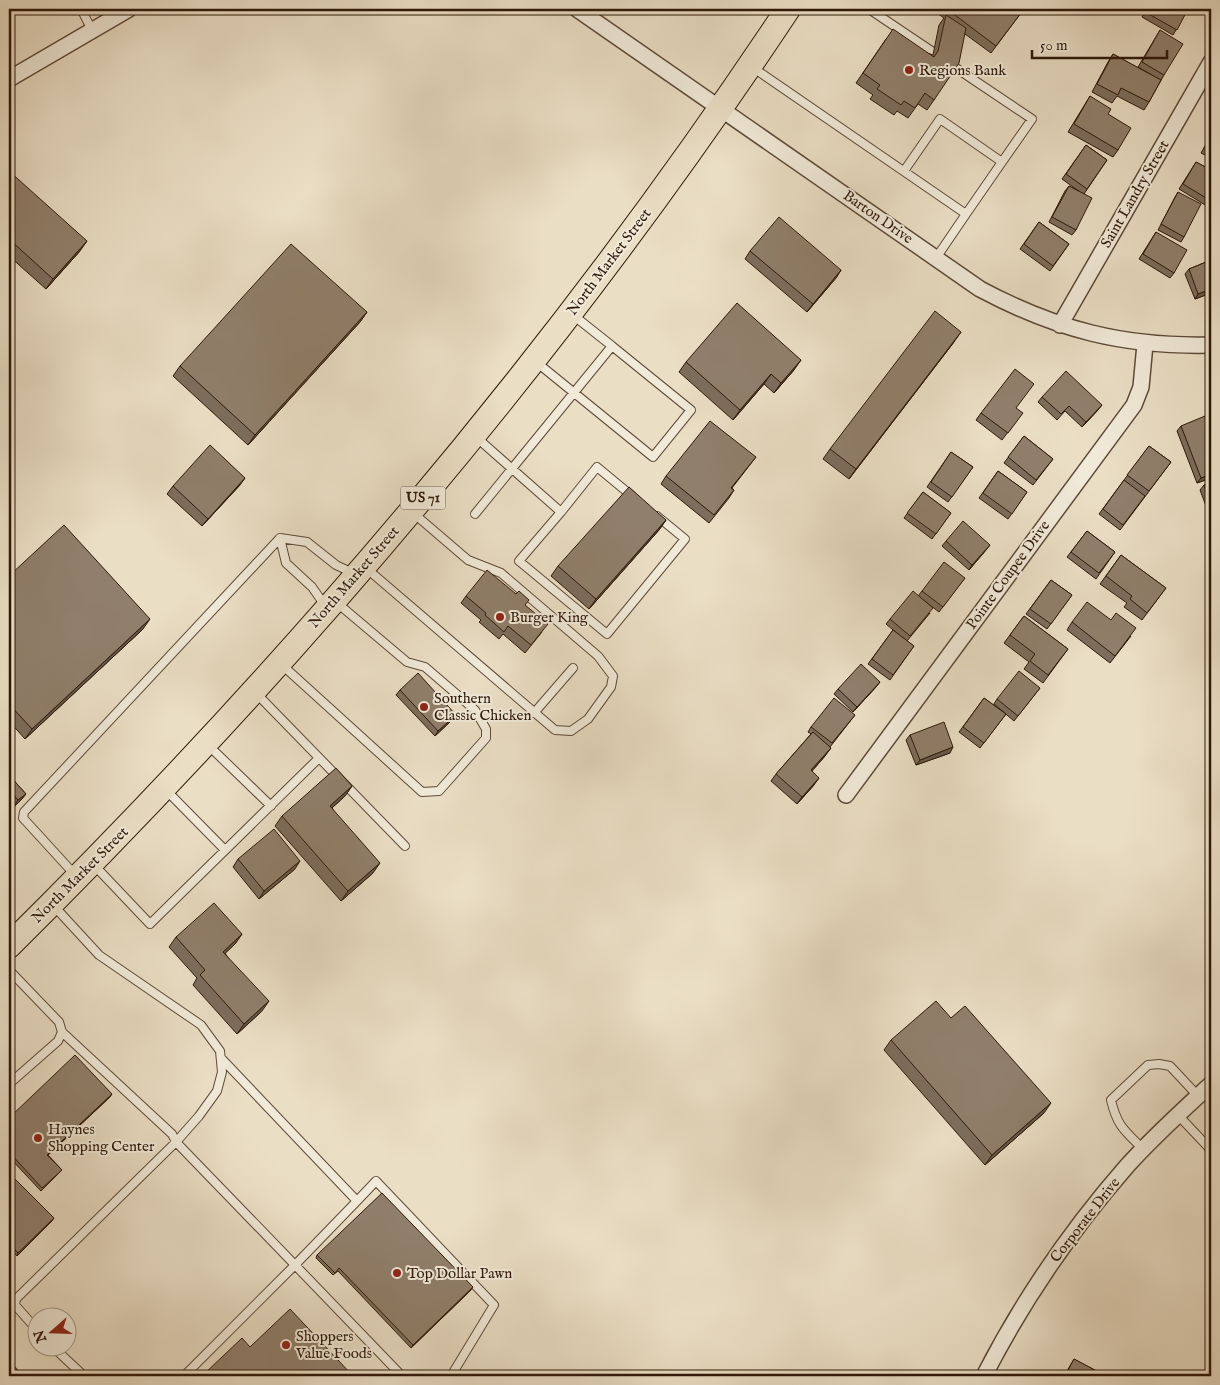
<svg xmlns="http://www.w3.org/2000/svg" width="1220" height="1385" font-family="'IM FELL English',serif">
  <rect width="100%" height="100%" fill="#eadec5"/>
  <filter id="stains"><feTurbulence type="fractalNoise" baseFrequency=".004" numOctaves="4"/><feColorMatrix values="0 0 0 0 .2 0 0 0 0 .09 0 0 0 0 .02 0 0 0 .5 -.17"/></filter>
  <radialGradient id="worn" r=".72"><stop offset=".6" stop-color="#630" stop-opacity="0"/><stop offset="1" stop-color="#630" stop-opacity=".3"/></radialGradient>
  <g fill="none" stroke-linecap="round" stroke-linejoin="round">
    <defs>
      <path id="lane" d="M 81,9 L 92,30
        M 869,9 L 933,52
        M 953,66 L 1032,119 L 1002,162
        M 752,67 L 966,214 L 936,258
        M 904,171 L 940,119 L 1002,162 L 966,214
        M 573,315 L 612,346
        M 476,437 L 561,512 L 597,467 L 632,496
        M 561,512 L 519,561 L 607,634 L 685,539 L 657,516
        M 475,514 C 520,458 566,402 612,346 L 691,410 L 653,457 L 535,361
        M 280,538 L 286,563 L 312,587 L 326,607
        M 280,538 L 307,542 L 336,565 L 353,573
        M 366,568 L 555,730 L 571,731 L 588,719 L 611,687 L 613,676 L 598,656 L 501,573 L 468,560 L 412,512
        M 281,664 L 422,792 L 439,791 L 486,738 L 486,729 L 475,710 L 425,667 L 407,662 L 336,602
        M 255,692 L 405,846
        M 534,713 L 573,668
        M 208,745 L 271,806
        M 165,789 L 225,850
        M 94,865 L 150,924 L 319,758
        M 76,876 L 23,818 L 24,812 L 280,538
        M 53,905 L 99,955 L 201,1025 L 220,1051 L 222,1072 L 217,1091 L 199,1116 L 176,1142 L 295,1265 L 184,1376
        M 9,970 L 59,1022 L 62,1032 L 58,1041 L 9,1084
        M 221,1058 L 357,1201 L 295,1265 L 402,1376
        M 1178,1115 L 1211,1150
        M 1143,1149 C 1125,1131 1117,1126 1111,1100 L 1148,1065 L 1159,1064 L 1170,1066 L 1198,1096
        M 357,1201 L 376,1181 L 494,1305 L 451,1376
        M 38,1331 L 15,1305 L 16,1299 L 176,1142 L 172,1134 L 62,1032
        M 54,1348 L 84,1376"/>
      <path id="street" d="M 577,9 L 980,289 C 1057,330 1124,347 1211,345
        M 9,79 L 129,9
        M 1060,325 L 1211,62
        M 846,795 L 1134,405 L 1141,387 L 1145,344
        M 9,1373 L 12,1376
        M 984,1376 C 1023,1300 1071,1230 1127,1166 C 1153,1137 1183,1110 1211,1084"/>
      <path id="primary" d="M 9,946 C 298,660 563,348 788,9"/>
    </defs>
    <use href="#lane" stroke="#5d4a38" stroke-width="10"/>
    <use href="#street" stroke="#5d4a38" stroke-width="18"/>
    <use href="#primary" stroke="#2e1809" stroke-width="26"/>
    <use href="#lane" stroke="#f1ead9" stroke-width="8"/>
    <use href="#street" stroke="#f1ead9" stroke-width="15"/>
    <use href="#primary" stroke="#eadec5" stroke-width="24"/>
  </g>
  <path fill="#7c6d5c" stroke="#2e1809" d="M 931,9 L 1015,9 L 1021,13 L 991,53 L 965,34 L 934,100 L 927,110 L 918,104 L 908,118 L 897,111 L 894,115 L 870,99 L 873,95 L 856,83 L 886,39 L 933,55 L 939,25 L 944,18 Z
    M 1146,9 L 1188,9 L 1173,35 L 1142,17 Z
    M 1160,30 L 1164,75 L 1149,102 L 1144,110 L 1117,96 L 1112,103 L 1092,92 L 1108,62 L 1113,54 L 1155,77 L 1138,67 Z
    M 1090,96 L 1108,114 L 1118,150 L 1113,157 L 1068,132 Z
    M 1211,135 L 1211,158 L 1201,153 Z
    M 1086,145 L 1107,160 L 1084,194 L 1076,230 L 1072,235 L 1049,222 L 1065,191 L 1069,186 L 1080,192 L 1062,179 Z
    M 1196,162 L 1211,170 L 1211,206 L 1210,208 L 1179,189 Z
    M 9,171 L 80,251 L 46,289 L 9,256 Z
    M 1178,192 L 1184,237 L 1181,242 L 1158,230 L 1175,197 Z
    M 1039,222 L 1069,244 L 1050,271 L 1020,249 Z
    M 1156,232 L 1174,273 L 1170,278 L 1139,259 Z
    M 750,251 L 841,270 L 836,278 L 807,312 L 745,259 Z
    M 1211,260 L 1211,293 L 1195,299 L 1185,274 L 1189,269 Z
    M 367,312 L 360,322 L 248,445 L 173,376 L 180,366 Z
    M 954,342 L 849,479 L 823,459 L 830,449 Z
    M 686,362 L 794,370 L 774,393 L 764,384 L 733,420 L 679,372 Z
    M 1042,397 L 1098,410 L 1082,427 L 1065,411 L 1057,420 L 1038,402 Z
    M 1016,408 L 1017,420 L 1002,440 L 976,420 L 981,413 Z
    M 1181,426 L 1211,478 L 1197,483 L 1177,431 Z
    M 1024,436 L 1053,459 L 1033,485 L 1004,463 Z
    M 1149,446 L 1171,462 L 1120,530 L 1099,514 Z
    M 951,452 L 973,467 L 948,502 L 927,487 Z
    M 756,457 L 732,488 L 734,490 L 729,498 L 709,523 L 661,484 L 666,476 Z
    M 998,471 L 1027,492 L 1008,519 L 979,498 Z
    M 1211,482 L 1211,519 L 1200,490 L 1204,485 Z
    M 240,485 L 202,526 L 167,494 L 173,486 Z
    M 923,492 L 951,513 L 932,539 L 904,518 Z
    M 666,520 L 659,530 L 589,609 L 551,576 L 558,566 Z
    M 1087,531 L 1115,552 L 1096,579 L 1067,557 Z
    M 946,541 L 986,550 L 969,570 L 942,546 Z
    M 1121,555 L 1166,588 L 1142,620 L 1124,607 L 1127,603 L 1100,584 Z
    M 9,576 L 143,629 L 25,739 L 9,721 Z
    M 965,578 L 939,612 L 918,596 L 922,591 Z
    M 1051,580 L 1072,595 L 1047,629 L 1026,614 Z
    M 466,596 L 525,605 L 542,632 L 525,653 L 503,634 L 499,639 L 479,622 L 481,620 L 461,603 Z
    M 930,613 L 907,641 L 914,646 L 890,680 L 868,664 L 893,630 L 905,640 L 886,624 L 890,619 Z
    M 1024,616 L 1068,649 L 1043,683 L 1024,669 L 1029,662 L 1004,643 Z
    M 1072,622 L 1131,636 L 1110,663 L 1067,630 Z
    M 876,687 L 853,712 L 834,694 L 838,689 Z
    M 1040,688 L 1014,721 L 994,704 L 997,699 Z
    M 400,690 L 456,715 L 452,720 L 435,736 L 396,695 Z
    M 984,698 L 1006,714 L 980,748 L 959,732 Z
    M 855,715 L 830,747 L 825,756 L 812,771 L 814,785 L 797,804 L 771,781 L 776,774 L 811,734 L 808,732 L 811,727 Z
    M 910,735 L 950,753 L 916,765 L 906,740 Z
    M 9,775 L 26,794 L 20,801 L 13,808 L 9,803 Z
    M 352,786 L 345,796 L 332,808 L 373,873 L 341,901 L 275,826 L 282,816 Z
    M 238,859 L 295,869 L 259,899 L 233,867 Z
    M 242,934 L 235,944 L 225,953 L 262,1011 L 237,1034 L 193,985 L 197,978 L 169,947 L 176,937 Z
    M 951,1018 L 1044,1113 L 985,1165 L 884,1050 L 891,1040 Z
    M 110,1097 L 48,1155 L 62,1170 L 41,1191 L 9,1157 L 9,1118 Z
    M 9,1173 L 52,1221 L 17,1256 L 9,1248 Z
    M 317,1255 L 471,1290 L 411,1348 L 338,1271 L 333,1275 L 316,1258 Z
    M 1074,1359 L 1106,1376 L 1064,1376 Z"/>
  <path fill="#65594b" stroke="#2e1809" d="M 12,9 L 19,9 L 9,15 L 9,10 Z
    M 87,241 L 80,251 L 46,289 L 53,279 Z
    M 841,270 L 836,278 L 807,312 L 813,304 Z
    M 1211,289 L 1211,293 L 1195,299 L 1198,294 Z
    M 367,312 L 360,322 L 248,445 L 255,435 Z
    M 961,332 L 954,342 L 849,479 L 856,469 Z
    M 801,360 L 794,370 L 774,393 L 781,383 Z
    M 771,374 L 764,384 L 733,420 L 740,410 Z
    M 1102,405 L 1098,410 L 1082,427 L 1086,422 Z
    M 1211,474 L 1211,478 L 1197,483 L 1201,478 Z
    M 245,478 L 240,485 L 202,526 L 208,519 Z
    M 666,520 L 659,530 L 589,609 L 596,599 Z
    M 990,545 L 986,550 L 969,570 L 972,565 Z
    M 150,619 L 143,629 L 25,739 L 32,729 Z
    M 880,682 L 876,687 L 853,712 L 857,707 Z
    M 456,715 L 452,720 L 435,736 L 438,731 Z
    M 953,747 L 950,753 L 916,765 L 920,760 Z
    M 831,748 L 825,756 L 806,778 L 811,770 Z
    M 819,778 L 814,785 L 797,804 L 802,797 Z
    M 352,786 L 345,796 L 323,816 L 330,806 Z
    M 26,794 L 20,801 L 13,808 L 18,800 Z
    M 300,861 L 295,869 L 259,899 L 264,891 Z
    M 380,863 L 373,873 L 341,901 L 348,891 Z
    M 242,934 L 235,944 L 216,962 L 223,952 Z
    M 269,1001 L 262,1011 L 237,1034 L 244,1024 Z
    M 112,1094 L 110,1097 L 46,1157 L 47,1155 Z
    M 1051,1103 L 1044,1113 L 985,1165 L 992,1155 Z
    M 54,1218 L 52,1221 L 17,1256 L 18,1253 Z
    M 473,1287 L 471,1290 L 411,1348 L 413,1345 Z"/>
  <path fill="#907f6b" stroke="#2e1809" d="M 947,9 L 1015,9 L 1021,13 L 996,46 Z
    M 1147,9 L 1188,9 L 1177,30 L 1145,12 Z
    M 946,15 L 966,28 L 959,63 L 934,100 L 925,93 L 915,108 L 904,101 L 901,105 L 877,89 L 880,85 L 863,73 L 893,29 L 934,57 L 938,51 Z
    M 1160,30 L 1183,44 L 1164,75 L 1142,62 Z
    M 1113,54 L 1161,80 L 1149,102 L 1121,88 L 1118,95 L 1097,84 Z
    M 1090,96 L 1111,109 L 1108,114 L 1131,128 L 1118,150 L 1074,124 Z
    M 1211,136 L 1211,151 L 1205,148 Z
    M 1086,145 L 1107,160 L 1087,189 L 1066,174 Z
    M 1196,162 L 1211,170 L 1211,201 L 1183,184 Z
    M 9,171 L 87,241 L 53,279 L 9,239 Z
    M 1069,186 L 1092,198 L 1076,230 L 1052,217 Z
    M 1178,192 L 1201,204 L 1184,237 L 1161,224 Z
    M 779,217 L 841,270 L 813,304 L 750,251 Z
    M 1039,222 L 1069,244 L 1053,266 L 1024,244 Z
    M 1156,232 L 1187,250 L 1174,273 L 1143,254 Z
    M 291,244 L 367,312 L 255,435 L 180,366 Z
    M 1211,260 L 1211,289 L 1198,294 L 1189,269 Z
    M 737,303 L 801,360 L 781,383 L 771,374 L 740,410 L 686,362 Z
    M 935,311 L 961,332 L 856,469 L 830,449 Z
    M 1015,369 L 1034,384 L 1016,408 L 1023,413 L 1008,433 L 981,413 Z
    M 1066,371 L 1102,405 L 1086,422 L 1069,406 L 1061,414 L 1042,397 Z
    M 1205,416 L 1211,431 L 1211,441 L 1210,442 L 1211,444 L 1211,474 L 1201,478 L 1181,426 Z
    M 710,421 L 756,457 L 731,488 L 734,490 L 714,515 L 666,476 Z
    M 1024,436 L 1053,459 L 1036,480 L 1008,457 Z
    M 210,445 L 245,478 L 208,519 L 173,486 Z
    M 1149,446 L 1171,462 L 1149,491 L 1127,475 Z
    M 951,452 L 973,467 L 952,497 L 931,482 Z
    M 998,471 L 1027,492 L 1012,514 L 983,493 Z
    M 1124,480 L 1145,496 L 1123,525 L 1103,509 Z
    M 1211,482 L 1211,504 L 1204,485 Z
    M 629,487 L 666,520 L 596,599 L 558,566 Z
    M 923,492 L 951,513 L 936,534 L 907,513 Z
    M 963,521 L 990,545 L 972,565 L 946,541 Z
    M 64,525 L 150,619 L 32,729 L 9,704 L 9,576 Z
    M 1087,531 L 1115,552 L 1099,573 L 1071,552 Z
    M 1121,555 L 1166,588 L 1147,613 L 1130,599 L 1132,596 L 1106,576 Z
    M 944,562 L 965,578 L 943,607 L 922,591 Z
    M 487,570 L 516,594 L 519,591 L 529,600 L 525,605 L 548,624 L 531,645 L 508,626 L 504,632 L 485,615 L 486,613 L 466,596 Z
    M 1051,580 L 1072,595 L 1051,624 L 1030,609 Z
    M 913,591 L 933,608 L 910,636 L 890,619 Z
    M 1087,602 L 1111,620 L 1116,613 L 1136,628 L 1115,656 L 1072,622 Z
    M 1024,616 L 1068,649 L 1048,675 L 1030,661 L 1035,654 L 1010,635 Z
    M 893,630 L 914,646 L 893,675 L 872,659 Z
    M 861,664 L 880,682 L 857,707 L 838,689 Z
    M 1019,671 L 1040,688 L 1018,716 L 997,699 Z
    M 418,673 L 456,715 L 438,731 L 400,690 Z
    M 834,698 L 855,715 L 832,743 L 811,727 Z
    M 984,698 L 1006,714 L 984,743 L 963,727 Z
    M 944,722 L 953,747 L 920,760 L 910,735 Z
    M 813,732 L 831,748 L 811,770 L 819,778 L 802,797 L 776,774 Z
    M 336,768 L 352,786 L 330,806 L 380,863 L 348,891 L 282,816 Z
    M 9,775 L 26,794 L 18,800 L 11,792 L 9,794 Z
    M 274,829 L 300,861 L 264,891 L 238,859 Z
    M 214,903 L 242,934 L 223,952 L 269,1001 L 244,1024 L 200,975 L 205,970 L 176,937 Z
    M 936,1001 L 951,1018 L 965,1006 L 1051,1103 L 992,1155 L 891,1040 Z
    M 75,1055 L 112,1094 L 47,1155 L 62,1170 L 42,1188 L 9,1152 L 9,1118 Z
    M 9,1173 L 54,1218 L 18,1253 L 9,1243 Z
    M 382,1193 L 473,1287 L 413,1345 L 339,1268 L 335,1273 L 317,1255 Z
    M 290,1309 L 353,1376 L 202,1376 L 242,1338 L 250,1347 Z
    M 1074,1359 L 1106,1376 L 1065,1376 Z"/>
  <g fill="#8f2418" stroke="#f1ead9" stroke-width="2">
    <circle cx="909" cy="70" r="5"/>
    <circle cx="500" cy="617" r="5"/>
    <circle cx="424" cy="707" r="5"/>
    <circle cx="38" cy="1138" r="5"/>
    <circle cx="397" cy="1273" r="5"/>
    <circle cx="286" cy="1345" r="5"/>
  </g>
  <g text-anchor="middle" dominant-baseline="central" stroke-width="4" stroke-linejoin="round" paint-order="stroke">
    <rect fill="#f1ead9" stroke="#685747" stroke-width="1" x="400.5" y="486.5" width="45" height="23" rx="4"/>
    <g font-size="14" font-weight="bold" fill="#2e1809">
      <text x="423" y="498">US 71</text>
    </g>
    <g font-size="15" fill="#2e1809" stroke="#f1ead9" text-anchor="start">
      <text x="919" y="70">Regions Bank</text>
      <text x="510" y="617">Burger King</text>
      <text x="434" y="698">Southern<tspan x="434" dy="17">Classic Chicken</tspan></text>
      <text x="48" y="1129">Haynes<tspan x="48" dy="17">Shopping Center</tspan></text>
      <text x="407" y="1273">Top Dollar Pawn</text>
      <text x="296" y="1336">Shoppers<tspan x="296" dy="17">Value Foods</tspan></text>
    </g>
    <g font-size="15" fill="#2e1809" stroke="#f1ead9">
      <text transform="translate(1135 194) rotate(-60)">Saint Landry Street</text>
      <text transform="translate(878 217) rotate(35)">Barton Drive</text>
      <text transform="translate(609 262) rotate(-53)">North Market Street</text>
      <text transform="translate(1008 575) rotate(-54)">Pointe Coupee Drive</text>
      <text transform="translate(354 577) rotate(-49)">North Market Street</text>
      <text transform="translate(80 875) rotate(-45)">North Market Street</text>
      <text transform="translate(1085 1220) rotate(-52)">Corporate Drive</text>
    </g>
  </g>
  <rect width="1220" height="1385" fill="none" stroke="#eadec5" stroke-width="30"/>
  <rect x="10" y="10" width="1200" height="1365" fill="none" stroke="#2e1809" stroke-width="2.5"/>
  <rect x="15" y="15" width="1190" height="1355" fill="none" stroke="#2e1809"/>
  <g transform="translate(52 1332) rotate(250)"><circle r="24" fill="#f1ead9" stroke="#a39686"/>
  <path d="M0-4L9 19L0 12L-9 19Z" fill="#8f2418"/>
  <text y="-8" font-size="14" font-weight="bold" text-anchor="middle" fill="#2e1809">N</text>
  </g>
  <path d="M1032 50v8h135v-8" fill="none" stroke="#2e1809" stroke-width="2.5"/>
  <text x="1040" y="50" font-size="15" fill="#2e1809" stroke="#f1ead9" stroke-width="4" paint-order="stroke">50 m</text>
  <rect width="100%" height="100%" filter="url(#stains)"/>
  <rect width="100%" height="100%" fill="url(#worn)"/>
</svg>
